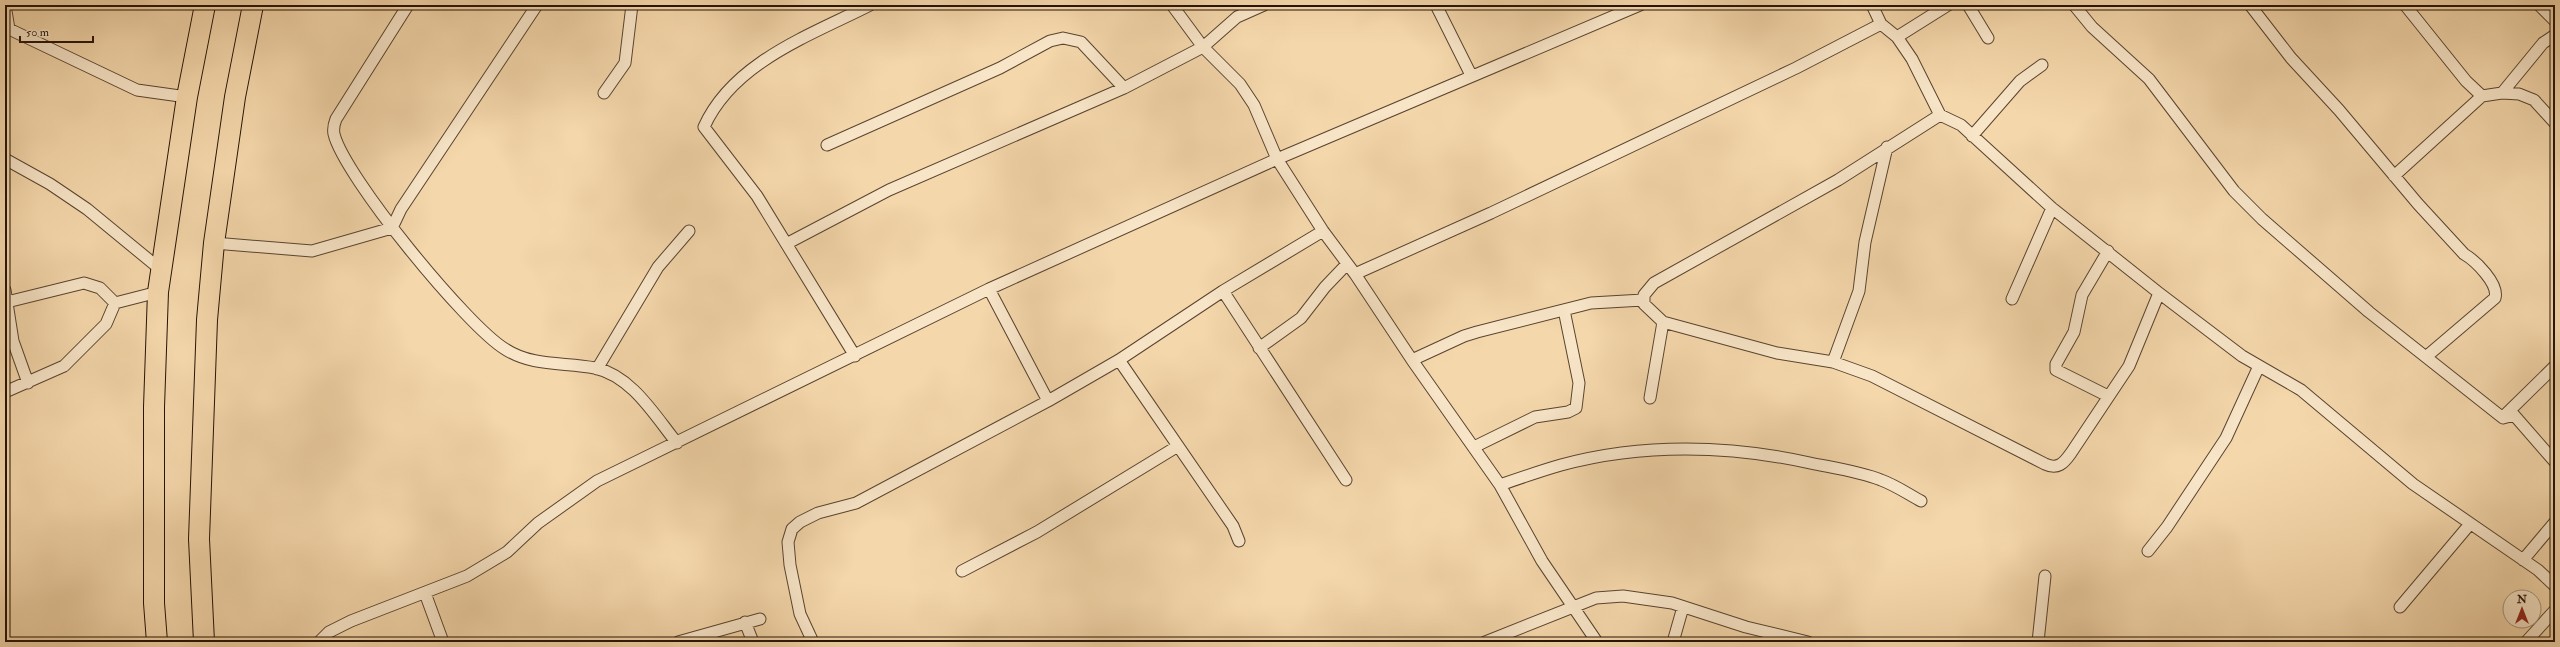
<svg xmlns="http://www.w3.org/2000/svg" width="2560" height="647" font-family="'IM FELL Double Pica',serif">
  <rect width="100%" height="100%" fill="#f4d7ab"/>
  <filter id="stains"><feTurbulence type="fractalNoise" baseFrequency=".005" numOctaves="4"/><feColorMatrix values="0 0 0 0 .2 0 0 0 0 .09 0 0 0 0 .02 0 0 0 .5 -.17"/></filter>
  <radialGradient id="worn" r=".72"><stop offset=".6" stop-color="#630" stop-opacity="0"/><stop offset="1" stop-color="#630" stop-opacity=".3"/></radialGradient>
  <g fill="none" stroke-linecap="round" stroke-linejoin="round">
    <defs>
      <path id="minor" d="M 5,5 L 9,29 L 137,90 L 187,97
        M 408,5 L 336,119 C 334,124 333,129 334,134 C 344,176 467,326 505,349 C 533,367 564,362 595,368 C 632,376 655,416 677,443
        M 1172,5 L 1203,47 L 1240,84 L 1254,105 L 1277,159 L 1323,231 L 1355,274 L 1412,360 L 1500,485 L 1542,561 L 1597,642
        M 1436,5 L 1471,75
        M 1872,5 L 1881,24 L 1897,37 L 1912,59 L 1940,115 L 1961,125 L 2052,208 L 2159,293 L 2242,356 L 2301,390 L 2413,484 L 2538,570 L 2555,586
        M 1968,5 L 1988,38
        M 2074,5 L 2092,27 L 2149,79 L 2234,191 L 2262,219 L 2369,312 L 2503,418 L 2514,415 L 2555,462
        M 2250,5 L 2291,58 L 2339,110 L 2418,204 L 2464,254 C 2476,261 2499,284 2495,298 L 2427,356
        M 2405,5 L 2466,81 L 2482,96
        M 2539,5 L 2555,21
        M 1897,37 L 1948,5
        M 604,93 L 625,63 L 632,5
        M 2502,93 L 2543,43 L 2555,35
        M 1940,115 L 1838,180 L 1654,283 L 1644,295 L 1644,304 L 1663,322 L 1777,353 L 1833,362 L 1872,376 L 2045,464 C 2058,470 2064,463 2071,453 L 2129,366 L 2159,293
        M 1972,136 L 2020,81 L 2042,65
        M 827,145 L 1000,68 L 1050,41 L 1063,38 L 1081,42 L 1124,88
        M 5,159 L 50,184 L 87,209 L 160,269
        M 2394,176 L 2482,96 L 2502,93 L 2519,94 L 2534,100 L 2555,123
        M 214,243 L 312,251 L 392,228 L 401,209 L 537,5
        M 788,243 L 889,190 L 1124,88 L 1203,47 L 1237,17 L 1264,5
        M 2108,251 L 2082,295 L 2074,332 L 2056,364 L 2056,370 L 2108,396
        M 1355,274 L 1491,213 L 1796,68 L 1881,24
        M 989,289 L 1048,401
        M 5,290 L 13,341 L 28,383
        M 1223,291 L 1346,480
        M 2012,299 L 2052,208
        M 7,302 L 84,283 L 100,288 L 115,303
        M 1259,348 L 1301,318 L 1325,287 L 1347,264
        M 855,356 L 757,196 L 704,127 C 733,62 811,35 870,5
        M 1119,360 L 1233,526 L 1239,541
        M 1412,360 L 1464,336 L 1477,332 L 1591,303 L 1643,300
        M 1833,362 L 1859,291 L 1865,242 L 1887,147
        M 597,369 L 658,267 L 689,231
        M 5,392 L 64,366 L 106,324 L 115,303 L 158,292
        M 1650,398 L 1663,322
        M 2503,417 L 2555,366
        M 1474,447 L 1535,417 L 1568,412 L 1576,408 L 1579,383 L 1564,310
        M 1500,485 C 1520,478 1540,471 1561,465 C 1642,443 1729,445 1810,463 C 1834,468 1858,471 1881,480 C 1895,485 1908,494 1921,501
        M 2148,551 L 2167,527 L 2226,438 L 2259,366
        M 2523,560 L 2555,522
        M 962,571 L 1037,532 L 1178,446
        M 425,593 L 443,642
        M 2400,607 L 2470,524
        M 745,622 L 753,642
        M 319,642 L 329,632 L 351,621 L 467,576 L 507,552 L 538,523 L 597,481 L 989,289 L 1277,159 L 1640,5
        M 678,642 L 760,619
        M 813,642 L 800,614 L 790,565 L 788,542 L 792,529 L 800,522 L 818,513 L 856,503 L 1048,401 L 1119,360 L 1223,291 L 1323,231
        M 1485,642 L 1596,598 L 1623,596 L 1672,603 L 1746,627 L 1808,642
        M 1673,642 L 1683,607
        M 2038,642 L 2045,576
        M 2526,642 L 2555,610"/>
      <path id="motorway" d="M 157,642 L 154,603 L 154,407 L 158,292 L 187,97 L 205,5
        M 204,642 L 199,539 L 207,320 L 214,243 L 235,97 L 253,5"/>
    </defs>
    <use href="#minor" stroke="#59442e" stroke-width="13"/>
    <use href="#motorway" stroke="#251305" stroke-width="22"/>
    <use href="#minor" stroke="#f8e5c8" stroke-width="11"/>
    <use href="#motorway" stroke="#f4d7ab" stroke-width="20"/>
  </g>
  <rect width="2560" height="647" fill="none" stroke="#f4d7ab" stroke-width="20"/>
  <rect x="6" y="6" width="2548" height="635" fill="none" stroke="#251305" stroke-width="2"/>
  <rect x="10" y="10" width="2540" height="627" fill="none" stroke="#251305"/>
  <g transform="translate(2522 609)"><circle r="19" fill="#f8e5c8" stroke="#a4917a"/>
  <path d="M0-3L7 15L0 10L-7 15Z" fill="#8f2418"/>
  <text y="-6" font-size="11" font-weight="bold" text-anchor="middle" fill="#251305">N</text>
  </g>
  <path d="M20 36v6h73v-6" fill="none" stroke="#251305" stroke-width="2"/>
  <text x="26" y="36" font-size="12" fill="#251305" stroke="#f8e5c8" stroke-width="3" paint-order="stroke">50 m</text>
  <rect width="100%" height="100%" filter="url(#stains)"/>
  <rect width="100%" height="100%" fill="url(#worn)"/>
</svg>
